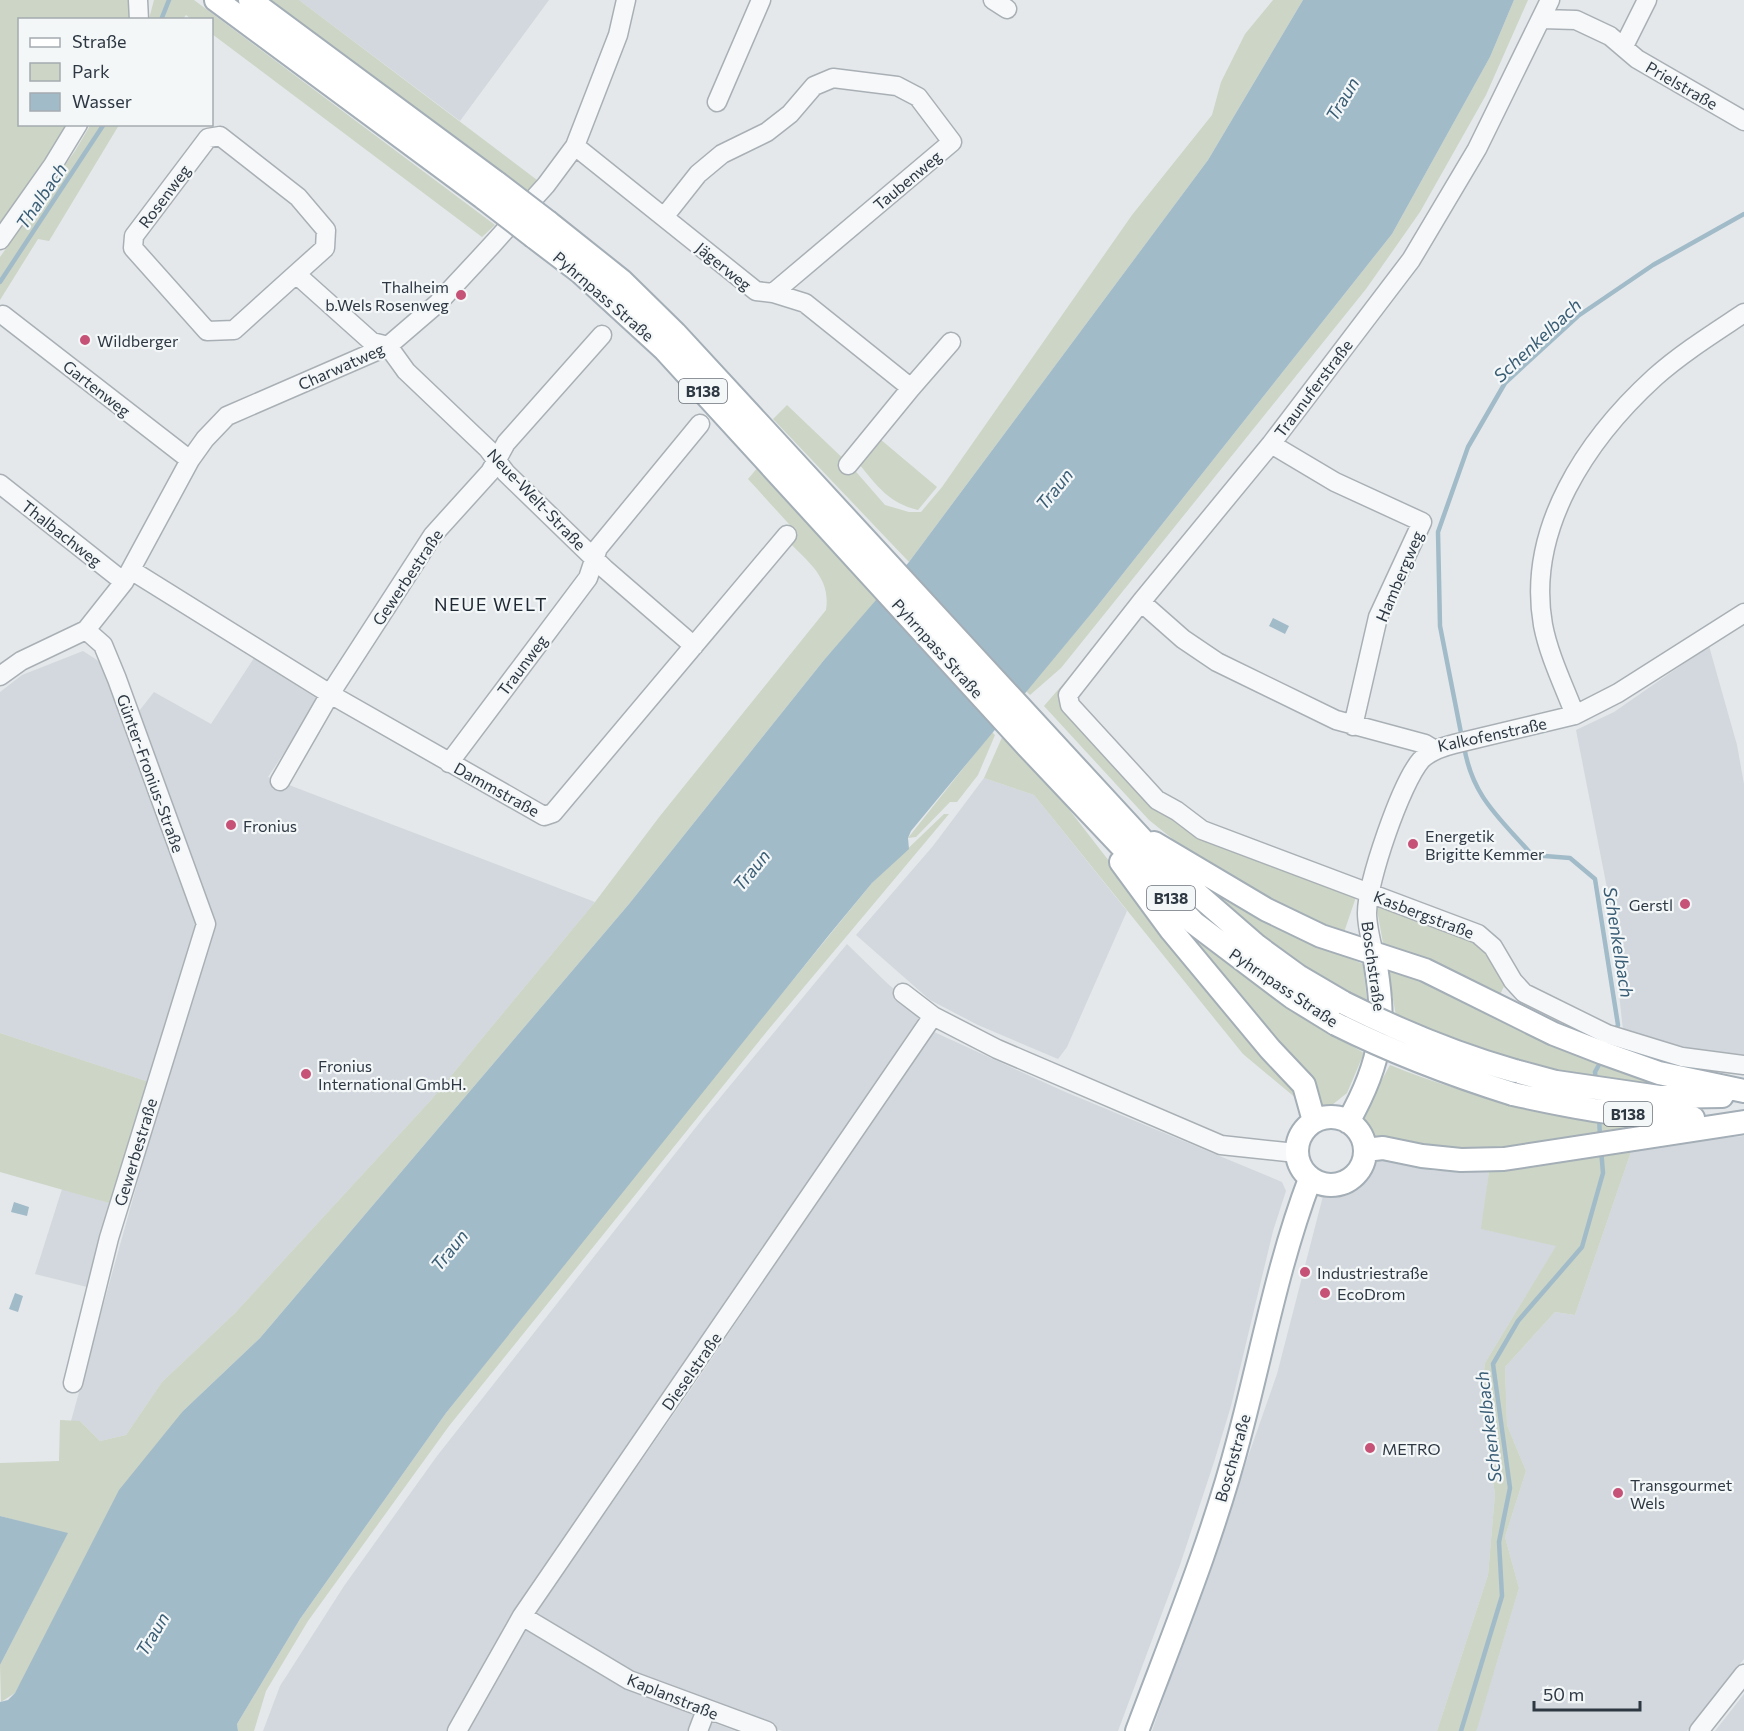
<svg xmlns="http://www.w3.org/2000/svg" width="1744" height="1731" font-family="Commissioner,sans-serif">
  <rect width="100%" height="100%" fill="#e4e8eb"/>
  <path fill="#d2d8dd" d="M 299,0 L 549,0 L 460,121 Z
    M 1709,646 L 1737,745 L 1744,784 L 1744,1056 L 1703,1052 L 1623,1030 L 1608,893 L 1576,730 L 1614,712 Z
    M 83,651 L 97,660 L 107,672 L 125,729 L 154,692 L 211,724 L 254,658 L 319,700 L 268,777 L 595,902 L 431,1100 L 235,1313 L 162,1382 L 126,1435 L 100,1441 L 80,1421 L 71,1421 L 164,1087 L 0,1033 L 0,692 L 22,675 Z
    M 984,778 L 1034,795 L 1127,911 L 1067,1047 L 1058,1059 L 978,1025 L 930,1000 L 856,935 L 933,846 Z
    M 847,944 L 888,984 L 928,1018 L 513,1617 L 609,1677 L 695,1716 L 736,1731 L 263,1731 L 280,1686 L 344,1586 L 437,1456 L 700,1122 Z
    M 932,1031 L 1063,1091 L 1282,1182 L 1286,1191 L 1273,1231 L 1231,1406 L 1214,1462 L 1180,1565 L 1118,1731 L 782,1731 L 664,1688 L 603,1656 L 536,1612 L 698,1379 Z
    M 1744,1136 L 1744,1659 L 1687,1731 L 1476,1731 L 1519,1588 L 1505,1537 L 1526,1471 L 1507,1425 L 1505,1367 L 1555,1312 L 1575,1315 L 1633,1146 Z
    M 1390,1158 L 1434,1171 L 1489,1171 L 1482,1229 L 1557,1245 L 1485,1363 L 1480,1401 L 1495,1494 L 1488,1575 L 1437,1731 L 1152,1731 L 1277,1374 L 1323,1196 L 1353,1185 L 1374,1162 Z
    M 62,1189 L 116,1205 L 91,1288 L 35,1274 Z
    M 1744,1694 L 1744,1731 L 1715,1731 Z"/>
  <path fill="#ccd5c6" d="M 0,0 L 131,0 L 134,19 L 20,20 L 20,124 L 71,125 L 0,226 Z
    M 154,0 L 194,0 L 495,225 L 482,237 L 212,34 L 212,20 L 191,19 L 186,15 L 183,19 L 149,19 Z
    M 270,0 L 299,0 L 537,180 L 526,193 Z
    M 1273,0 L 1303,0 L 1208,160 L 909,562 L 773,419 L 787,405 L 851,466 L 885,505 L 909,512 L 921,512 L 942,487 L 1132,215 L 1212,115 L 1221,82 L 1245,34 Z
    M 1514,0 L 1528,0 L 1486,95 L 1420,212 L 1366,289 L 1061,668 L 1030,695 L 1026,691 L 1095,609 L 1392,234 L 1490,57 Z
    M 91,124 L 119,125 L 49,241 L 38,239 L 0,300 L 0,257 L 75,151 Z
    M 880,439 L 937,487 L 918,510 C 889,503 877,486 859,464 Z
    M 759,466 L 879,598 L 824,660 L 629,904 L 260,1338 L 183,1411 L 15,1693 L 1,1702 L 0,1665 L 67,1534 L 0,1516 L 0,1463 L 59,1461 L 60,1420 L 80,1421 L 100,1441 L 126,1435 L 162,1382 L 235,1313 L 431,1100 L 595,902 L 660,816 L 826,610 C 831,578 809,563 789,542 L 798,534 L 748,479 Z
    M 1095,647 L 1070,701 L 1158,809 L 1209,842 L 1356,897 L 1337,953 L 1363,964 L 1367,1002 L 1294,963 L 1223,909 L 1189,874 L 1200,861 L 1149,820 L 1044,706 Z
    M 992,732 L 995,735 L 978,775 L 957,802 L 950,802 L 916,837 L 908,838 Z
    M 1004,733 L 1047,781 L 1140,901 L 1290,1081 L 1297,1099 L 1243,1054 L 1034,795 L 984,778 Z
    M 944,814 L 949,814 L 768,1030 L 449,1426 L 308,1621 L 266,1691 L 254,1731 L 238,1731 L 237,1724 L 300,1619 L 446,1413 L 669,1132 L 872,883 Z
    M 1157,896 C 1217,961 1287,1009 1364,1053 L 1347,1093 L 1332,1105 L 1318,1105 Z
    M 1376,904 L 1467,937 L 1491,952 L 1505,984 L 1493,1010 L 1676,1089 L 1540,1068 L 1471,1046 L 1396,1016 Z
    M 0,1033 L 149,1082 L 116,1205 L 0,1172 Z
    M 1390,1065 C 1476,1101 1559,1113 1651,1126 L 1470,1154 L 1370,1144 L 1363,1114 Z
    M 1633,1146 L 1575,1315 L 1555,1312 L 1505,1367 L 1507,1425 L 1526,1471 L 1505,1537 L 1519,1588 L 1477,1729 L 1476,1731 L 1437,1731 L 1488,1575 L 1495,1494 L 1480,1401 L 1485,1363 L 1556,1246 L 1481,1229 L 1489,1171 Z"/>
  <path fill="#a2bbc9" d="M 1303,0 L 1514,0 L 1490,57 L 1392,234 L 1095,609 L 911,831 L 908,838 L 909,849 L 872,883 L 829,935 L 446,1413 L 300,1619 L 237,1724 L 238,1731 L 0,1731 L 0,1702 L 8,1700 L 15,1693 L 119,1490 L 183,1411 L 260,1338 L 629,904 L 824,660 L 909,562 L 1208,160 Z
    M 1273,618 L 1289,626 L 1285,634 L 1269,626 Z
    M 14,1202 L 29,1207 L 27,1216 L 11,1212 Z
    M 15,1293 L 23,1296 L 18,1312 L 9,1309 Z
    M 0,1516 L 68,1533 L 0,1665 Z"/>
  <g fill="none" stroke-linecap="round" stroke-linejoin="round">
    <path stroke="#a2bbc9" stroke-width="4.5" d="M 161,20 L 169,0
      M 0,282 L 104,124
      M 1462,738 L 1440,626 L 1438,532 L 1468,447 L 1505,383 L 1578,316 L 1653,265 L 1744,214
      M 1464,746 C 1472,797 1500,818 1532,855 L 1570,858 L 1595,879 L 1618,1025 L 1615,1031
      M 1596,1081 L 1595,1072 L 1601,1061
      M 1599,1116 L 1600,1138
      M 1461,1731 L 1502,1596 L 1499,1542 L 1510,1488 L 1493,1364 L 1518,1321 L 1582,1247 L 1603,1173 L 1601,1149"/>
    <defs>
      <path id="minor" d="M 138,0 L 139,20
        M 993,0 L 1007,9
        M 1550,0 L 1477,149 L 1411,260 L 1271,444 L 1141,602 L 1068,695 L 1070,705 L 1157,800 L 1177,811 L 1202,830 L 1478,934 L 1493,947 L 1513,981 L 1524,993 L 1607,1034 L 1682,1057 L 1744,1065
        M 1542,19 L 1576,20 L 1610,36 L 1637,59 L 1744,121
        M 1624,46 L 1647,0
        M 717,102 L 761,0
        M 575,146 L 756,291 L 773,293 L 805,303 L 911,388 L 848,465
        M 664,217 L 698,174 L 722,154 L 767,132 L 790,114 L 814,86 L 833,78 L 897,86 L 918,97 L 952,142 L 773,293
        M 0,240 L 53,165 L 78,124
        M 296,274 L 234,330 L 207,331 L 133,248 L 134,236 L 208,138 L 220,136 L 298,197 L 326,230 L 325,248 L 296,274 L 372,342 L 388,346 L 406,371 L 488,449 L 506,473 L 605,569 L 694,646
        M 3,315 L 190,460
        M 911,388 L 951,342
        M 1271,444 L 1335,482 L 1422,522 L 1378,617 L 1353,726
        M 0,484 L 124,582
        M 131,570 L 330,694 L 544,816 L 553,813 L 787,535
        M 1141,602 L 1183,639 L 1217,662 L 1336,720 L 1425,744 L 1435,750
        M 0,676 L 21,661 L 86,630 L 124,582 L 190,460 L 205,439 L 227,416 L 388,346 L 438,303 L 491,246 L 546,185 L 575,146 L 618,35 L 626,0
        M 1575,715 C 1564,686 1549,656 1543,625 C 1526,529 1587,439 1655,377 C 1682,353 1714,333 1744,313
        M 449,763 L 588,578 L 598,548 L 700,424
        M 280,781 L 330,694 L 433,535 L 490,472 L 506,443 L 602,335
        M 1374,954 C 1371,941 1367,926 1367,913 C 1367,882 1401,783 1421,760 C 1430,751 1442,747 1454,744 L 1575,715 L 1618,693 L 1744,613
        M 903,993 L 933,1016 L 997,1049 L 1221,1145 L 1296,1153
        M 73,1383 L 109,1238 L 206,924 L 117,679 L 103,645 L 86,630
        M 522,1616 L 629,1680 L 767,1731
        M 457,1731 L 522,1616 L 933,1016
        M 698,1731 L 706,1710
        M 1699,1731 L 1744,1674"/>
      <path id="major" d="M 216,0 L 485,199
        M 250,0 L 497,183
        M 548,222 L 622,281 L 675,333 L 1173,873 L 1257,946 L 1298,976 L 1344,1003
        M 534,237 L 580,272 L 665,350 L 1027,746 L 1194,923 L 1292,997 L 1336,1024
        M 1154,843 L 1267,910 L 1321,936 L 1425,970 L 1554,1034 L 1603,1053 L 1659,1073 L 1744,1091
        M 1121,862 L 1171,930 L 1270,1049 L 1304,1085 L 1314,1121
        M 1515,1071 L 1556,1082 L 1659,1097 L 1722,1096
        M 1513,1094 C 1572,1107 1633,1119 1693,1118
        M1297 1151a34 34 0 1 1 68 0a34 34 0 1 1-68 0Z
        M 1348,1122 C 1384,1058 1386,1024 1374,954
        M 1365,1150 L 1383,1148 L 1422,1156 L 1461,1160 L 1504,1159 L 1744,1122
        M 1137,1731 C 1173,1635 1213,1538 1239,1438 C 1262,1352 1278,1263 1310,1179"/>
    </defs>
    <use href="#minor" stroke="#a9b0b5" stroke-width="21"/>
    <use href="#major" stroke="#a4aeb6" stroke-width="26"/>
    <use href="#minor" stroke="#f7f8fa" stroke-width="18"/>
    <use href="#major" stroke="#fff" stroke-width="22"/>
    <defs>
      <path id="major-bridge" d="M 497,183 L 548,222
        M 485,199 L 534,237
        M 1344,1003 C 1400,1031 1455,1054 1515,1071
        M 1336,1024 C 1394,1053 1452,1075 1513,1094"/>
    </defs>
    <use href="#major-bridge" stroke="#a4aeb6" stroke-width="26" stroke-linecap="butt"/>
    <use href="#major-bridge" stroke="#fff" stroke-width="22"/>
  </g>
  <g fill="#c75277" stroke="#f4f7f8" stroke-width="2">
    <circle cx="461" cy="295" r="6"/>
    <circle cx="85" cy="340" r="6"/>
    <circle cx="231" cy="825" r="6"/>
    <circle cx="1413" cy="844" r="6"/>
    <circle cx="1685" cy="904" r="6"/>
    <circle cx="306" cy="1074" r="6"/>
    <circle cx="1305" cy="1272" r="6"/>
    <circle cx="1325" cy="1293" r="6"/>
    <circle cx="1370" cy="1448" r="6"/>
    <circle cx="1618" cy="1493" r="6"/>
  </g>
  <g text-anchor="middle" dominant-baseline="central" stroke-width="4.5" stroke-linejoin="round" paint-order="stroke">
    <g fill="#f4f7f8" stroke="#697179" stroke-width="1.5">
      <rect x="679" y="379" width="48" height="24" rx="4.5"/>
      <rect x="1147" y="886" width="48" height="24" rx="4.5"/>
      <rect x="1604" y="1102" width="48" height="24" rx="4.5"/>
    </g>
    <g font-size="15" font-weight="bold" fill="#2d3843">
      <text x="703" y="391">B138</text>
      <text x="1171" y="898">B138</text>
      <text x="1628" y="1114">B138</text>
    </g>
    <g font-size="16" fill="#2d3843" stroke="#f4f7f8">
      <text transform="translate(1682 85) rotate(30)">Prielstraße</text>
      <text transform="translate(907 180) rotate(-40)">Taubenweg</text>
      <text transform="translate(164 196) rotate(-53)">Rosenweg</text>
      <text transform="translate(724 266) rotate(39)">Jägerweg</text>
      <text transform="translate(604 296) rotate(41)">Pyhrnpass Straße</text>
      <text transform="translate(341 366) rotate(-24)">Charwatweg</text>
      <text transform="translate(97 388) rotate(38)">Gartenweg</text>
      <text transform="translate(1313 388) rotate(-53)">Traunuferstraße</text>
      <text transform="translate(537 499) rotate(46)">Neue-Welt-Straße</text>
      <text transform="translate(62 533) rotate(38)">Thalbachweg</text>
      <text transform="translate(1399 576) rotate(-67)">Hambergweg</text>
      <text transform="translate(407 577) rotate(-56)">Gewerbestraße</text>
      <text transform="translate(938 648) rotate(48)">Pyhrnpass Straße</text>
      <text transform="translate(522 665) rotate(-53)">Traunweg</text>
      <text transform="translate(1492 734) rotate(-12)">Kalkofenstraße</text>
      <text transform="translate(151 773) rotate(70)">Günter-Fronius-Straße</text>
      <text transform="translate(497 789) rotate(29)">Dammstraße</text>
      <text transform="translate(1424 914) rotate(21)">Kasbergstraße</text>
      <text transform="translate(1374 966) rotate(82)">Boschstraße</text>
      <text transform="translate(1284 987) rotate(34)">Pyhrnpass Straße</text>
      <text transform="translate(135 1152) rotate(-73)">Gewerbestraße</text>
      <text transform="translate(691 1371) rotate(-55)">Dieselstraße</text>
      <text transform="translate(1232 1458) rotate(-74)">Boschstraße</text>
      <text transform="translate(673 1696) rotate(22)">Kaplanstraße</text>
    </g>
    <g font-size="16" fill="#2d3843" stroke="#f4f7f8" text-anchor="start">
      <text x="449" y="286" text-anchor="end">Thalheim<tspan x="449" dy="18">b.Wels Rosenweg</tspan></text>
      <text x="97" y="340">Wildberger</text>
      <text x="243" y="825">Fronius</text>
      <text x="1425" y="835">Energetik<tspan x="1425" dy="18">Brigitte Kemmer</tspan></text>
      <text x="1673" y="904" text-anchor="end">Gerstl</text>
      <text x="318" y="1065">Fronius<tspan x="318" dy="18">International GmbH.</tspan></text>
      <text x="1317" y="1272">Industriestraße</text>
      <text x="1337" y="1293">EcoDrom</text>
      <text x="1382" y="1448">METRO</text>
      <text x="1630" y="1484">Transgourmet<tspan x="1630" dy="18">Wels</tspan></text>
    </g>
    <g font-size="18" font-style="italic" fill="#395d75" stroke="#f4f7f8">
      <text transform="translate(1342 99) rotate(-59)">Traun</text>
      <text transform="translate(41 196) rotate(-56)">Thalbach</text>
      <text transform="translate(1537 340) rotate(-43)">Schenkelbach</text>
      <text transform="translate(1054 489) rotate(-51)">Traun</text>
      <text transform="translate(751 870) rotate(-51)">Traun</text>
      <text transform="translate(1619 942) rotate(81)">Schenkelbach</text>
      <text transform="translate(449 1250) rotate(-51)">Traun</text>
      <text transform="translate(1488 1427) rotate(-97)">Schenkelbach</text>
      <text transform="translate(152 1634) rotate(-59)">Traun</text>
    </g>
    <g font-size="18" letter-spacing="1.5" fill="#1f2934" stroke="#f4f7f8">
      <text x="491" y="604">NEUE WELT</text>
    </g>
  </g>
  <rect x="18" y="18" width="195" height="108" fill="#f4f7f8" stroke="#a4abb0" stroke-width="1.5"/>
  <rect x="30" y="38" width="30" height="9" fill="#ffffff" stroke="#a4abb0" stroke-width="1.5"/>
  <text x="72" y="48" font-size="18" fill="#2d3843">Straße</text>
  <rect x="30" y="63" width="30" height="18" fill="#ccd5c6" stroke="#a4abb0" stroke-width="1.5"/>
  <text x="72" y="78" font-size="18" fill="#2d3843">Park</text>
  <rect x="30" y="93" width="30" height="18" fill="#a2bbc9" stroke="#a4abb0" stroke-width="1.5"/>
  <text x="72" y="108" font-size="18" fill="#2d3843">Wasser</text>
  <path d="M1534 1701v9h106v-9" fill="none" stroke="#2d3843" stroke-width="3"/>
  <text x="1543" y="1701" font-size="18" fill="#2d3843" stroke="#f4f7f8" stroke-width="4.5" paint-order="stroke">50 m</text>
</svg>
